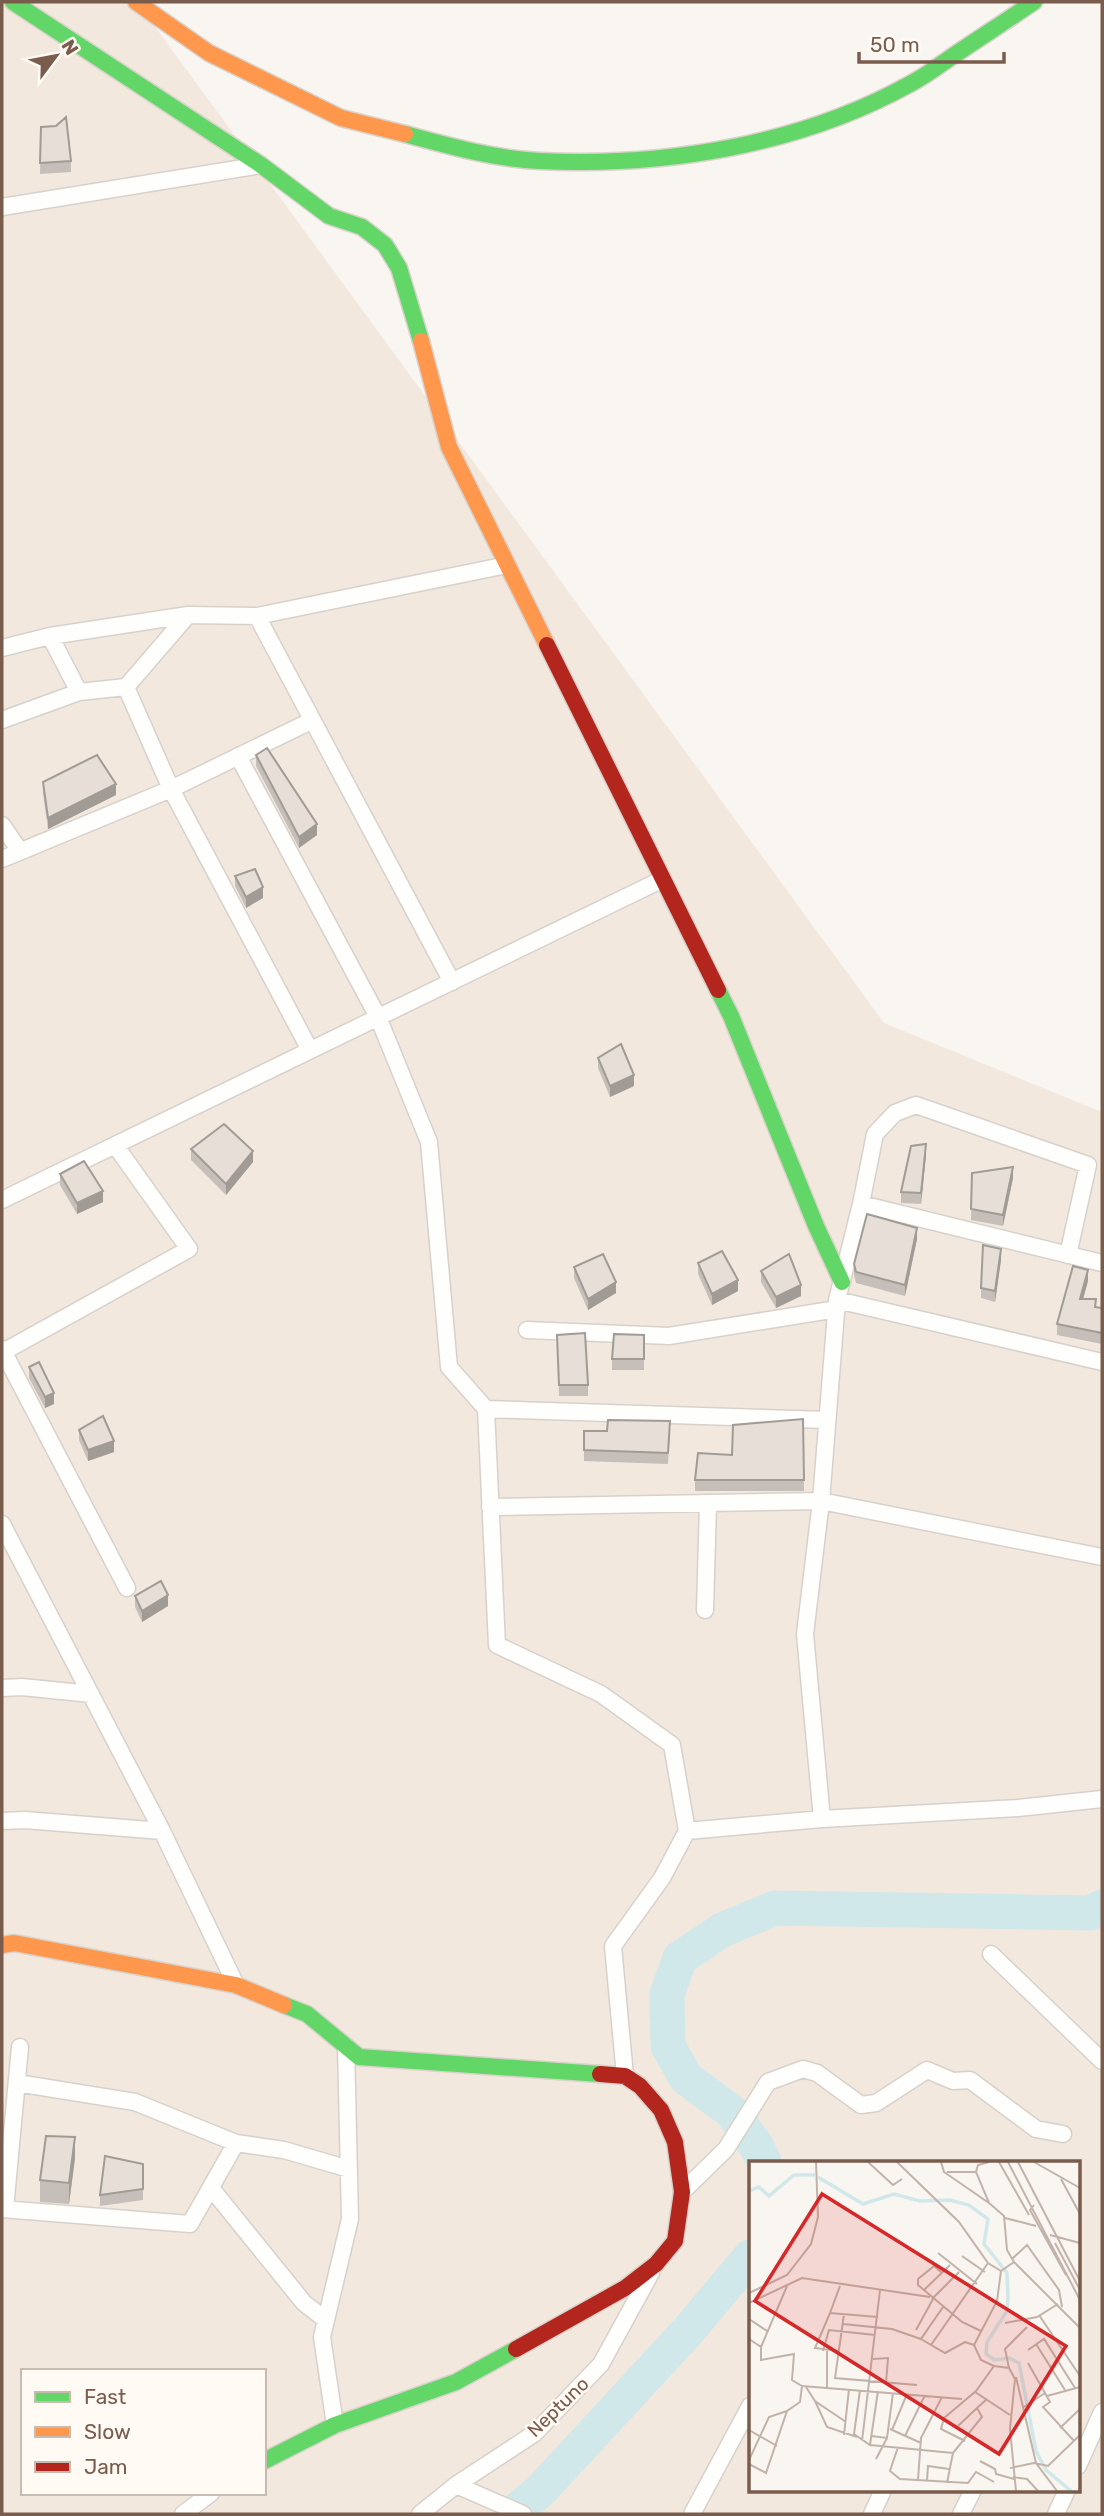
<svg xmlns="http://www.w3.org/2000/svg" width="1104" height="2516" font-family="Rubik,sans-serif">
  <rect width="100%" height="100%" fill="#f9f5f0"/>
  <path fill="#f2e8de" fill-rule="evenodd" d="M 2,2 L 137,2 L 884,1023 L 1102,1112 L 1102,2514 L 2,2514 ZM 750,2162 L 1078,2162 L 1078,2490 L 750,2490 ZM 23,2371 L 264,2371 L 264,2493 L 23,2493 Z"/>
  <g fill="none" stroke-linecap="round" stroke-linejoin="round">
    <path stroke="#d0e8ea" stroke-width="35" d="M 764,2162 L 757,2147 L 732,2112 L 686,2078 L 668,2046 L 667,1994 L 680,1958 L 722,1930 L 775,1908 L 1090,1913 L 1102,1907
      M 512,2514 L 540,2491 L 687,2332 L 750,2257"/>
    <defs>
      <path id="street" d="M 2,207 L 261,165
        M 257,616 L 507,565
        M 50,636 L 79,692
        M 2,648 L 50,636 L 188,615 L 257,616 L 452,982
        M 126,687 L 188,615
        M 2,720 L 79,692 L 126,687 L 171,789 L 310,1050
        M 238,756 L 378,1017 L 429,1142 L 449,1367 L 486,1409
        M 2,825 L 20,851
        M 2,859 L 171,789 L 311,721
        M 2,1200 L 663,879
        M 861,1204 L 1102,1263
        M 837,1300 L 1102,1362
        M 527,1330 L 669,1336 L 837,1309
        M 2,1349 L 127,1588
        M 3,1352 L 189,1249 L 115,1145
        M 490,1507 L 821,1501 L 1102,1557
        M 2,1524 L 162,1831 L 236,1985
        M 705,1610 L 708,1503
        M 2,1688 L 22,1687 L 91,1694
        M 822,1819 L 805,1634 L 821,1501 L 837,1300 L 861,1204 L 875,1134 L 895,1113 L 916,1105 L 1088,1165 L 1068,1255
        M 2,1821 L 25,1820 L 162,1831
        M 687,1831 L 672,1745 L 601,1694 L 497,1645 L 486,1409 L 827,1420
        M 991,1954 L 1102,2061
        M 625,2076 L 613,1946 L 662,1878 L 687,1831 L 822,1819 L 1018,1808 L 1102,1799
        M 17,2083 L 135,2102 L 236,2143
        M 211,2188 L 304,2303 L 326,2320
        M 682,2192 L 726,2149 L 768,2082 L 803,2069 L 817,2073 L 861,2105 L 876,2103 L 927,2070 L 953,2081 L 970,2080 L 1036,2129 L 1063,2134
        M 2,2209 L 190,2224 L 236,2143 L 284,2150 L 349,2169
        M 5,2209 L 20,2047
        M 335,2425 L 322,2337 L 350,2219 L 346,2046
        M 1078,2466 L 1102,2412
        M 456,2485 L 523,2514
        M 183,2514 L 211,2493
        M 420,2514 L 456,2485 L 535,2433 L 601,2364 L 651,2273
        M 692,2514 L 750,2406
        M 872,2514 L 883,2490
        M 961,2514 L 973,2490
        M 1056,2514 L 1067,2490"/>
      <path id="fast" d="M 13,2 L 261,165 L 329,216 L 362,227 L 385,245 L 399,268 L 421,341
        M 405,134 C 449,146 495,159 540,161 C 665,167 800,145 910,84 C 924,77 937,67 950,58 C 978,39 1006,21 1034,2
        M 718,990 L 731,1016 L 816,1226 L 842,1282
        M 284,2005 L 307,2014 L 359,2057 L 600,2074
        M 264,2461 L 335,2425 L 456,2382 L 516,2349"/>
      <path id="slow" d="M 136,2 L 209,53 L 341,118 L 405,134
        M 421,341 L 449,447 L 547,645
        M 2,1945 L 14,1943 L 236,1985 L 284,2005"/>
      <path id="jam" d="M 547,645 L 718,990
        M 516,2349 L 625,2288 L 656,2264 L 675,2241 L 682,2192 L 675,2142 L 661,2110 L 640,2086 L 625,2076 L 600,2074"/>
    </defs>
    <use href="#street" stroke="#d7d1cb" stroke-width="19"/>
    <use href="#fast" stroke="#d9d2cb" stroke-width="19"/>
    <use href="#slow" stroke="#d9d2cb" stroke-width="19"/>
    <use href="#jam" stroke="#d9d2cb" stroke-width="19"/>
    <use href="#street" stroke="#fefefd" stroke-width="16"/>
    <use href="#fast" stroke="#63d668" stroke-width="16"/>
    <use href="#slow" stroke="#ff974d" stroke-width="16"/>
    <use href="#jam" stroke="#b3261e" stroke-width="16"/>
  </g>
  <path fill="#c6bfb9" d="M 56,126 L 71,161 L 71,172 L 40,174 L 41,127 Z
    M 256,755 L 317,835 L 299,848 L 256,766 Z
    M 43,782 L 116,795 L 48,829 L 43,793 Z
    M 235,876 L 263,898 L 246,908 L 235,886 Z
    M 598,1058 L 634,1086 L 610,1097 L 598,1068 Z
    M 191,1149 L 253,1162 L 226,1195 L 191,1160 Z
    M 926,1155 L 921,1204 L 901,1203 L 901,1192 Z
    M 972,1173 L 1013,1178 L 1003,1226 L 971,1220 Z
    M 60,1174 L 103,1202 L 77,1214 L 60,1185 Z
    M 917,1239 L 905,1296 L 856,1283 L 854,1275 L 854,1264 Z
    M 1001,1260 L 995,1302 L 981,1298 L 981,1288 Z
    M 698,1263 L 738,1291 L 712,1305 L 698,1274 Z
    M 574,1267 L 616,1293 L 588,1310 L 574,1278 Z
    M 761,1271 L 801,1296 L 776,1308 L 761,1282 Z
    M 1088,1281 L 1083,1299 L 1096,1307 L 1102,1308 L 1102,1344 L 1057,1335 L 1057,1324 Z
    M 557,1335 L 588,1385 L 588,1396 L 559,1396 Z
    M 644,1335 L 644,1370 L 612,1370 L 612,1359 Z
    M 29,1367 L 54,1404 L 45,1408 L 29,1378 Z
    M 803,1419 L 804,1491 L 695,1491 L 695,1480 L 732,1455 Z
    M 79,1430 L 114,1452 L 88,1461 L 79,1440 Z
    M 584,1431 L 670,1432 L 668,1464 L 584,1461 Z
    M 135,1596 L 168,1606 L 142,1622 L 135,1607 Z
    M 75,2158 L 69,2204 L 40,2202 L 40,2180 Z
    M 143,2164 L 143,2200 L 100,2206 L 100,2195 Z"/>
  <path fill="#a19b96" d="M 116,784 L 116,795 L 48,829 L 48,818 Z
    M 317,824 L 317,835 L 299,848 L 299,837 Z
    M 263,887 L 263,898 L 246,908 L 246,897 Z
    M 634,1075 L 634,1086 L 610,1097 L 610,1086 Z
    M 926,1144 L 926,1155 L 921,1204 L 921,1193 Z
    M 253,1151 L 253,1162 L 226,1195 L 226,1184 Z
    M 1013,1167 L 1013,1178 L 1003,1226 L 1003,1215 Z
    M 103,1191 L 103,1202 L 77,1214 L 77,1203 Z
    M 917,1228 L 917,1239 L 905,1296 L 905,1285 Z
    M 1001,1249 L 1001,1260 L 995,1302 L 995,1291 Z
    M 1088,1270 L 1088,1281 L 1080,1310 L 1080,1299 Z
    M 738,1280 L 738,1291 L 712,1305 L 712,1294 Z
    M 616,1282 L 616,1293 L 588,1310 L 588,1299 Z
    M 801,1285 L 801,1296 L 776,1308 L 776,1297 Z
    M 54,1393 L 54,1404 L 45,1408 L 45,1397 Z
    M 114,1441 L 114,1452 L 88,1461 L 88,1450 Z
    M 168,1595 L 168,1606 L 142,1622 L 142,1611 Z
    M 75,2137 L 75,2158 L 69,2204 L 69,2183 Z"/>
  <path fill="#e6ded7" stroke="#a19b96" stroke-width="2" d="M 66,117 L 71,161 L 40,163 L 41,127 L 56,126 Z
    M 267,748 L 317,824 L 299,837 L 256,755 Z
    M 97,755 L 116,784 L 48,818 L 43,782 Z
    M 255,869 L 263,887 L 246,897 L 235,876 Z
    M 621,1044 L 634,1075 L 610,1086 L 598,1058 Z
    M 224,1124 L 253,1151 L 226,1184 L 191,1149 Z
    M 926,1144 L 921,1193 L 901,1192 L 911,1146 Z
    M 84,1161 L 103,1191 L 77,1203 L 60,1174 Z
    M 1013,1167 L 1003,1215 L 971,1209 L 972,1173 Z
    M 867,1214 L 917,1228 L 905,1285 L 856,1272 L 854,1264 Z
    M 983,1245 L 1001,1249 L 995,1291 L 981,1288 Z
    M 722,1251 L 738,1280 L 712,1294 L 698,1263 Z
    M 603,1254 L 616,1282 L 588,1299 L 574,1267 Z
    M 789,1254 L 801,1285 L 776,1297 L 761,1271 Z
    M 1073,1266 L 1088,1270 L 1080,1299 L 1096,1299 L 1095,1307 L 1102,1308 L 1102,1333 L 1057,1324 Z
    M 585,1333 L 588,1385 L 559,1385 L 557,1335 Z
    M 614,1334 L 644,1335 L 644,1359 L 612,1359 Z
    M 39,1362 L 54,1393 L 45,1397 L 29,1367 Z
    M 103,1416 L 114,1441 L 88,1450 L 79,1430 Z
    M 803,1419 L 804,1480 L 695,1480 L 698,1453 L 732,1455 L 733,1425 Z
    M 608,1420 L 670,1421 L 668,1453 L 584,1450 L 584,1431 L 607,1431 Z
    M 161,1581 L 168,1595 L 142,1611 L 135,1596 Z
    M 46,2136 L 75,2137 L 69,2183 L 40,2180 Z
    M 105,2156 L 143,2164 L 143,2189 L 100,2195 Z"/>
  <g text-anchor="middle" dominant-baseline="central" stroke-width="5" stroke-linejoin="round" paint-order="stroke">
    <g font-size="19" fill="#7a5c4d" stroke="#fffaf3">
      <text transform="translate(558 2407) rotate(-44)">Neptuno</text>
    </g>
  </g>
  <g transform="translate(749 2161)">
    <rect width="331" height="331" fill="#f9f5f0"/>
    <path fill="none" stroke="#d0e8ea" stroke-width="3.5" d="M 69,16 L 114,43 L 145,33 L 171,40 L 201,39 L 220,44 L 239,58 L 235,83 L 258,112 L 259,137 L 258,150 L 238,181 L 237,193 L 245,199 L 260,197 L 270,202 L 287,290 L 297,309 L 322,330M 0,30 L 10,26 L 20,35 L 45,14 L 66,14"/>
    <path fill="none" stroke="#c2b3aa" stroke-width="2" d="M 119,1 L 144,24 L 153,18M 148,1 L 210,61 L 239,102 L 252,110M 192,1 L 195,11 L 240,42M 240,1 L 229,4 L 227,11 L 240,42 L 255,55 L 258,89 L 265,101 L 331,167M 250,1 L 280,54M 259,1 L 331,139M 269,1 L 331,120M 285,1 L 331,27M 198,11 L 227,11M 312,18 L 331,53M 285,44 L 281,49 L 317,114M 256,57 L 287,65M 301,74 L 331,82M 306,82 L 331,129M 189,92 L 228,123M 213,95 L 236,111M 263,98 L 278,84 L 310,129 L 313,146M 193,112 L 185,105 L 169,118 L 169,124 L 213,161 L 232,170M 175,129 L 201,104M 0,132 L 38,114 L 62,83 L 69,56 L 67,1M 183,138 L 210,111M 0,142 L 53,117 L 181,136M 194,146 L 172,178 L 196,192 L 216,181 L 225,184M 81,152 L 91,125M 95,153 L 86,217 L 168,224M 290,154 L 331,215M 0,158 L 18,170M 256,162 L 288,156 L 309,143M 94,163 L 143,168 L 172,178M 167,169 L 184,138M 0,178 L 12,186 L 12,199 L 45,193 L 43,219 L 53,225 L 213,238M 287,183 L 316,229M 182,184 L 239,102M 12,186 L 38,125M 279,189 L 295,178 L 326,227M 74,190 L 80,169 L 126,174M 78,190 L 78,227M 90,190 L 66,187 L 81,152 L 129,156M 124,198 L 139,197 L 137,222M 279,202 L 301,241 L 294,246 L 325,280M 245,205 L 232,199 L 225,184 L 248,140 L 252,110 L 265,101M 260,207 L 256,188 L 278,166M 267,216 L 287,302 L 308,330M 57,226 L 66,240 L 97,261M 111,229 L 105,273 L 121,284 L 129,230M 226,231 L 261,254M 298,235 L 331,226M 66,240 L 78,266 L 108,276M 275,246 L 296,232M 209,265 L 228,247M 311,267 L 331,248M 141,268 L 172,282M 0,269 L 28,285M 143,269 L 158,233M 95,274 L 100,228M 122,275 L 138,277 L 144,232M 156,275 L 176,234M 113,280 L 131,129M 216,280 L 192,268 L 195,257 L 227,230 L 245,205 L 260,207 L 266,218 L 261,268 L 267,330M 121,284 L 204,292M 149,286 L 141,310 L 151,318 L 219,322 L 227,311 L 245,321M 127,298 L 138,277M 0,299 L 20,256 L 38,250M 231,300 L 246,308 L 247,313 L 265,318M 0,303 L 17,312 L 38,250 L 51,241 L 53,225M 261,307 L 285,302 L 299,305 L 331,274M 264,316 L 278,318 L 289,330M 169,319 L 172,277 L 193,236M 178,320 L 179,305 L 200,308M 198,322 L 204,292 L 233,256 L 228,247 L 238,238"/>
    <path fill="#d62828" fill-opacity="0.15" stroke="#d62828" stroke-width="3.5" d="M 73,33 L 317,185 L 250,293 L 6,140 Z"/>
    <rect width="331" height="331" fill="none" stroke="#7a5c4d" stroke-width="3.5"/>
  </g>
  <rect width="1104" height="2516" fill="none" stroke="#7a5c4d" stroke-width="7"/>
  <rect x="21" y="2369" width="245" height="126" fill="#fffaf3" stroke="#cabbb1" stroke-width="2"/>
  <rect x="35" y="2392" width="35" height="10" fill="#63d668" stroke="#cabbb1" stroke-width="2"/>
  <text x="84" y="2404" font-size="21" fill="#7a5c4d">Fast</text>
  <rect x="35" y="2427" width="35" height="10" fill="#ff974d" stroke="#cabbb1" stroke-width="2"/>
  <text x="84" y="2439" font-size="21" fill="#7a5c4d">Slow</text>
  <rect x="35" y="2462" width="35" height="10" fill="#b3261e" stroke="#cabbb1" stroke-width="2"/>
  <text x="84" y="2474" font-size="21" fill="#7a5c4d">Jam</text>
  <g transform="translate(56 56) rotate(58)" stroke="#fffaf3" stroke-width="5" paint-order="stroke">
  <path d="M0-5L12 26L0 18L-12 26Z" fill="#7a5c4d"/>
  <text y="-10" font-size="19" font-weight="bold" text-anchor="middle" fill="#7a5c4d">N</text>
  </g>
  <path d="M859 52v10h145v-10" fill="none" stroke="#7a5c4d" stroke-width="3.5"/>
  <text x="870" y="52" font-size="21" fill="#7a5c4d" stroke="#fffaf3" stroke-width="5" paint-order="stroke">50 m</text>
</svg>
